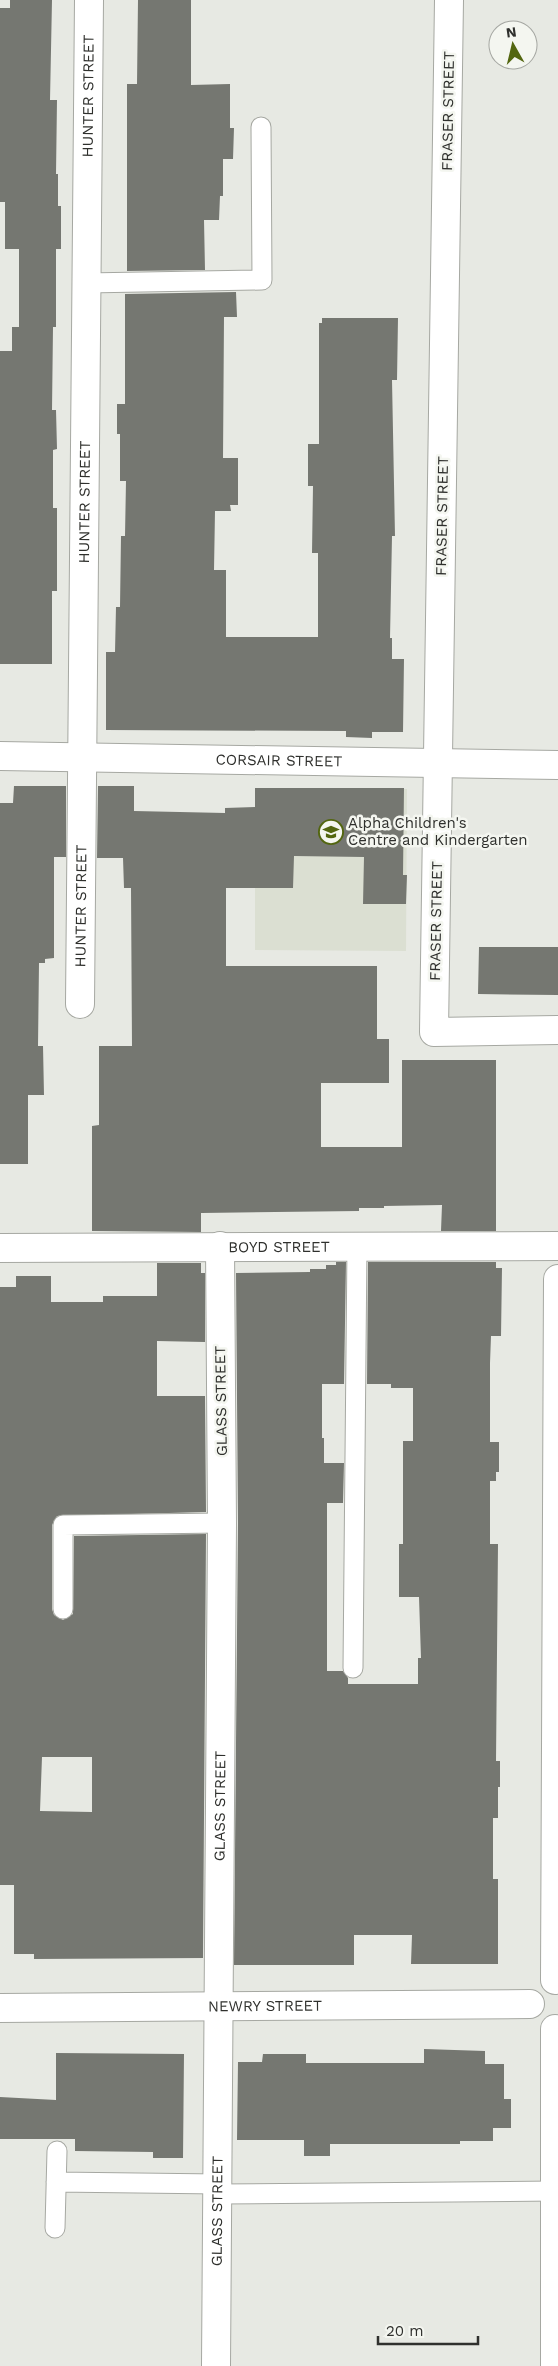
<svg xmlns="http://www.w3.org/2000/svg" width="558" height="2366" font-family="'Work Sans',sans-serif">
  <rect width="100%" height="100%" fill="#e7e9e3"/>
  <path fill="#dbdfd2" d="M 255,788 L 407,789 L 406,951 L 255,950 Z"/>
  <path fill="#757771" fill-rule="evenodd" d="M 10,0 L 52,0 L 50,100 L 57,100 L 56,174 L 58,174 L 58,206 L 61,206 L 61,249 L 56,249 L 56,327 L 53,327 L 52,410 L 56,410 L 57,449 L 53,450 L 53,508 L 57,508 L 57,591 L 52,591 L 52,664 L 0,664 L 0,351 L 12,351 L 12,327 L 19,327 L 19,249 L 5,249 L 5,202 L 0,202 L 0,8 L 10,8 Z
    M 138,0 L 191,0 L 191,85 L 230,84 L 230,128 L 234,128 L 233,159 L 223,159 L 223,196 L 220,196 L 219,220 L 204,220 L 205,270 L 127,271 L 127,84 L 137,84 Z
    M 236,292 L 237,317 L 224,317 L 223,458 L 238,458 L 238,505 L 230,505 L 231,511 L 215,511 L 214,570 L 226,570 L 226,637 L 318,637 L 318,553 L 312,553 L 313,486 L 308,486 L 308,444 L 319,444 L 319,323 L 322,323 L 322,318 L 398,318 L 397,380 L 392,380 L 395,536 L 392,536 L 390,638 L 392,638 L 392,659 L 404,659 L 403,732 L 372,732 L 372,738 L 346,737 L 346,731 L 106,730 L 106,652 L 115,652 L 116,607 L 120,607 L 121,536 L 125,536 L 126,481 L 120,481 L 120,434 L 117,434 L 117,404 L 125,404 L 125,294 Z
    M 14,786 L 66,786 L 66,857 L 54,857 L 54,958 L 45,959 L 45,963 L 39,963 L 38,1046 L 43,1046 L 44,1095 L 28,1095 L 28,1164 L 0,1164 L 0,803 L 13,803 Z
    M 98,786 L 134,786 L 134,811 L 225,813 L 225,808 L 255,807 L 255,788 L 404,788 L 403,875 L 407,875 L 406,904 L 363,904 L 364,857 L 294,856 L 293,888 L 226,888 L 226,966 L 377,966 L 377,1039 L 389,1039 L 389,1083 L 321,1083 L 321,1147 L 402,1147 L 402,1060 L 496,1060 L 496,1231 L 441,1231 L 442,1205 L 384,1206 L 384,1208 L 359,1208 L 359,1211 L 201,1213 L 201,1232 L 92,1231 L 92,1126 L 99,1125 L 99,1046 L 132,1046 L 131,888 L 124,888 L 123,858 L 97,858 Z
    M 479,947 L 558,947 L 558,995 L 478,994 Z
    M 336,1262 L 346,1262 L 344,1384 L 322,1384 L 322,1438 L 324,1438 L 324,1463 L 344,1463 L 343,1503 L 327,1503 L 327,1671 L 343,1671 L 348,1678 L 348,1684 L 418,1684 L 418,1658 L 421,1658 L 419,1597 L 399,1597 L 399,1544 L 403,1544 L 403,1441 L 413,1441 L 413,1388 L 391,1388 L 391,1384 L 367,1384 L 368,1262 L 496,1262 L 496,1268 L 502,1268 L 501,1336 L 491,1336 L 490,1363 L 490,1442 L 499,1442 L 499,1472 L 496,1472 L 496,1481 L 490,1481 L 490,1544 L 498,1544 L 496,1761 L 500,1761 L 500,1787 L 498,1787 L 498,1818 L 493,1818 L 493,1879 L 498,1879 L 498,1964 L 411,1964 L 412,1935 L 354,1935 L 354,1965 L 234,1965 L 238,1523 L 236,1273 L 310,1272 L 310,1269 L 326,1269 L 326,1265 L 336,1265 Z
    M 157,1263 L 201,1263 L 201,1273 L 205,1273 L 205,1342 L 157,1341 L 157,1396 L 205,1396 L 206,1512 L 57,1516 L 52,1525 L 52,1609 L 54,1615 L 63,1620 L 73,1614 L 74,1536 L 206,1534 L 203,1958 L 34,1959 L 34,1954 L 14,1954 L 14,1885 L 0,1885 L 0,1287 L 16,1287 L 16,1276 L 51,1276 L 51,1302 L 103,1302 L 103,1296 L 157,1296 ZM 42,1757 L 92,1757 L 92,1812 L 40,1811 Z
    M 424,2049 L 485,2051 L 485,2064 L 504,2064 L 504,2099 L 511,2099 L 511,2128 L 493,2128 L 493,2141 L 460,2141 L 460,2144 L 330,2144 L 330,2156 L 304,2156 L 304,2140 L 237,2140 L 238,2062 L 262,2062 L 263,2054 L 306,2054 L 306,2063 L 424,2063 Z
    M 56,2053 L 184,2054 L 183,2158 L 153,2158 L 153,2152 L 75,2151 L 75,2139 L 0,2139 L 0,2097 L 56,2100 Z"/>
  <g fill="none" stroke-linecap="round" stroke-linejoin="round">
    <defs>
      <path id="lane" d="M 86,283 L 262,280 L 261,127
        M 63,1609 L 63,1525 L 222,1523
        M 353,1668 L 357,1245
        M 56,2182 L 219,2184
        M 219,2194 L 555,2191
        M 55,2228 L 57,2151"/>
      <g id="street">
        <path d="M 449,0 L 434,1032 L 558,1030"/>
        <path id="s1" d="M 0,756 L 558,765"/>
        <path id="s2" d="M 80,1004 L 89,0"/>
        <path id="s3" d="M 0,1248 L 558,1246"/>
        <path d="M 555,1980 L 558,1279"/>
        <path id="s4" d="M 0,2008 L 530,2004"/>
        <path id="s5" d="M 216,2366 L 222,1523 L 220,1246"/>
        <path d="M 555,2366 L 555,2029"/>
      </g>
    </defs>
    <use href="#lane" stroke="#a6a8a2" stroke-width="21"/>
    <use href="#street" stroke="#a6a8a2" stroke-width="30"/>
    <use href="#lane" stroke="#fff" stroke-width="19"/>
    <use href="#street" stroke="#fff" stroke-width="28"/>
  </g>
  <defs>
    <symbol id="school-ring" viewBox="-11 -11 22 22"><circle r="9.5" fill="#f4f6f0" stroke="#536610" stroke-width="1.5"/><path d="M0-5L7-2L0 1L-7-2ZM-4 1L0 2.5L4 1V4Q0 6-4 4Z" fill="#536610"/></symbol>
  </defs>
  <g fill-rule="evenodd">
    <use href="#school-ring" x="317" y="818" width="28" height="28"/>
  </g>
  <g text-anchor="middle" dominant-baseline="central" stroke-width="5" stroke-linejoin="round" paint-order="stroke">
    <g font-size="15" fill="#2f302d" stroke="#f4f6f0">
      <text stroke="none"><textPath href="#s2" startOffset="908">HUNTER STREET</textPath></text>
      <text transform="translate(448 111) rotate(-89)">FRASER STREET</text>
      <text stroke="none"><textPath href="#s2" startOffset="502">HUNTER STREET</textPath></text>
      <text transform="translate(442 516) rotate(-89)">FRASER STREET</text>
      <text stroke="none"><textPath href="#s1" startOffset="279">CORSAIR STREET</textPath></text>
      <text stroke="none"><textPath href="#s2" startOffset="98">HUNTER STREET</textPath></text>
      <text transform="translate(436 921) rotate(-89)">FRASER STREET</text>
      <text stroke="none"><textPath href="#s3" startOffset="279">BOYD STREET</textPath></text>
      <text transform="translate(221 1401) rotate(-91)">GLASS STREET</text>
      <text stroke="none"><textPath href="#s5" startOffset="560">GLASS STREET</textPath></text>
      <text stroke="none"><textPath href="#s4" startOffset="265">NEWRY STREET</textPath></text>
      <text stroke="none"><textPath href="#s5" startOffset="155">GLASS STREET</textPath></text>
    </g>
    <g font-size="15" fill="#2f302d" stroke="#f4f6f0" text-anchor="start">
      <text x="348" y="823">Alpha Children's<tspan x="348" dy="17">Centre and Kindergarten</tspan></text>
    </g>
  </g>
  <g transform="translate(513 45) rotate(352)"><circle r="24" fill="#f4f6f0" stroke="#a5a7a2"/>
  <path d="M0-4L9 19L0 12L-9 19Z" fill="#536610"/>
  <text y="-8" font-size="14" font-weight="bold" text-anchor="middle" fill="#2f302d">N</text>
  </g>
  <path d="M378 2336v8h100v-8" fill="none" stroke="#2f302d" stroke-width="2.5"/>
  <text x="386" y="2336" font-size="15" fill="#2f302d" stroke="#f4f6f0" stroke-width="4" paint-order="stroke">20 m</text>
</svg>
